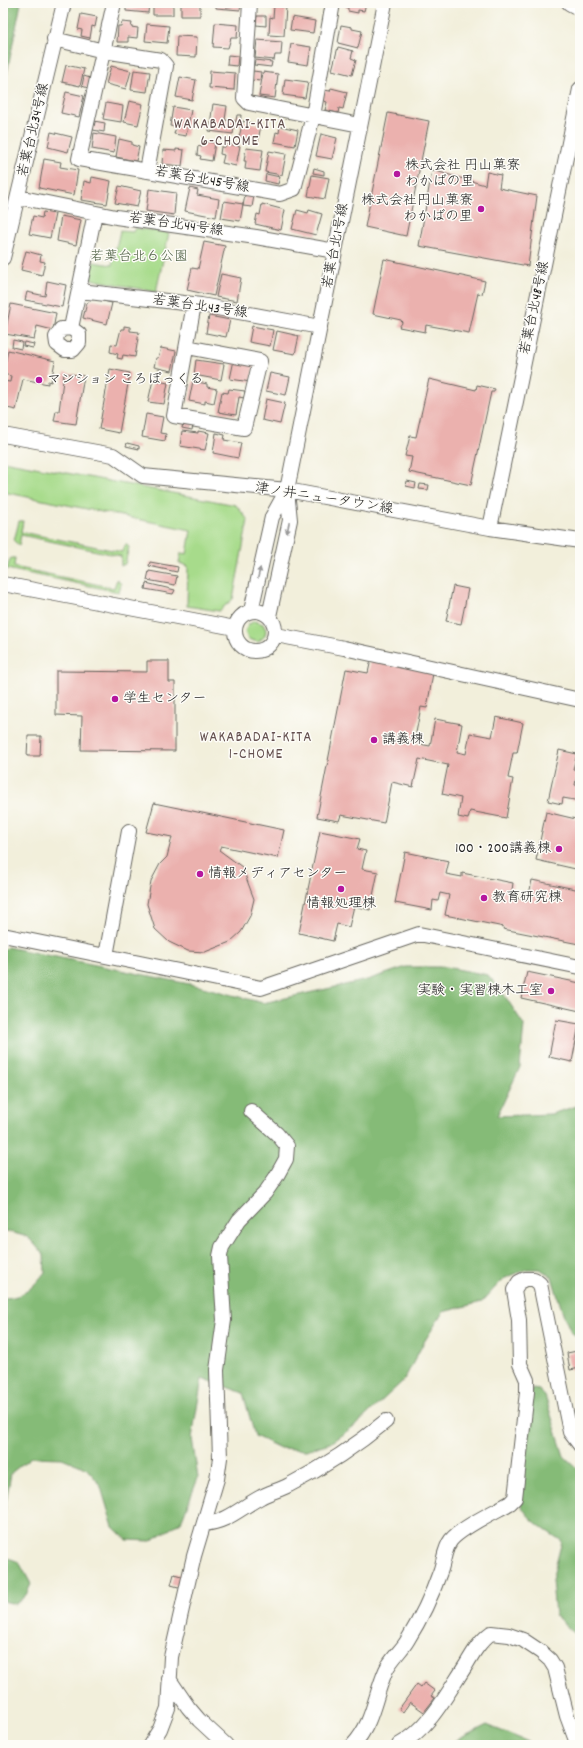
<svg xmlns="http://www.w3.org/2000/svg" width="583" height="1748" font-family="Dekko,'Klee One',sans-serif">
  <rect width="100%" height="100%" fill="#fdfcf7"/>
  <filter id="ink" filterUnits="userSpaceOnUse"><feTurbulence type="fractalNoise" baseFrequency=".025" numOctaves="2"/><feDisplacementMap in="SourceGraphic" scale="8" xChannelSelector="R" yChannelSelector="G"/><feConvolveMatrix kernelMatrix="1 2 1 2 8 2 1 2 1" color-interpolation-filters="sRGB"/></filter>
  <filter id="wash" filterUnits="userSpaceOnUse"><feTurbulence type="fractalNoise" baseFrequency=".012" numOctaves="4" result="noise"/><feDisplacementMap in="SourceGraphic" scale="16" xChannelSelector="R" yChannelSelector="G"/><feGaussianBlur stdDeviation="0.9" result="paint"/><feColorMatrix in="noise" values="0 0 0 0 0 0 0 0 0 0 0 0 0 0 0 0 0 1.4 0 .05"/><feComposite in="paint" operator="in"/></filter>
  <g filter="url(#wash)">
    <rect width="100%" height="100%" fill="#f2efdb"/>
    <path fill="#a7db8b" stroke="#627c54" d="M 135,228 L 169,233 L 156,292 L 90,279 L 93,262 L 112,265 L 120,231 L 133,232 Z
      M 3,461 L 236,505 L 248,520 L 233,599 L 219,611 L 187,606 L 188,566 L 179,563 L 181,553 L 187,554 L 191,530 L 3,492 Z
      M 19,521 L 23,521 L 21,532 L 122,552 L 126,544 L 129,547 L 125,564 L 121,566 L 121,556 L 21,535 L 19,545 L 14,541 Z
      M 12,558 L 15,558 L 14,567 L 114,588 L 117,579 L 121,584 L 119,592 L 7,569 L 10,559 Z
      M 254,621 L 263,624 L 266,630 L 265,636 L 258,642 L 248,639 L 245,632 L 248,625 Z"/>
    <path fill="#85bb77" stroke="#506c4a" d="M 3,3 L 21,3 L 3,93 Z
      M 7,947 L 199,986 L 263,1003 L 367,980 L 406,967 L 446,967 L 488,975 L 501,990 L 524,1025 L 520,1067 L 497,1116 L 551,1114 L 580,1105 L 580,1339 L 571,1332 L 563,1314 L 552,1277 L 540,1269 L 527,1269 L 503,1279 L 482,1302 L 443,1312 L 424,1342 L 404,1380 L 357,1424 L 330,1443 L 306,1450 L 280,1448 L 255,1436 L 243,1393 L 202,1378 L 192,1438 L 198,1478 L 181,1522 L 151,1541 L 127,1540 L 113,1527 L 100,1484 L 86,1468 L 62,1458 L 31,1457 L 11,1473 L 3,1521 L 3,1298 C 24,1298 33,1287 45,1272 L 44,1255 L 28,1237 L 3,1230 L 3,951 Z
      M 532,1389 L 539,1390 L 545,1396 L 564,1456 L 580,1471 L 580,1634 L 576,1635 L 555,1615 L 552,1580 L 562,1541 C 547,1531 527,1520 520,1503 Z
      M 3,1556 L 19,1562 L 31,1584 L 26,1595 L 16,1604 L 3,1601 Z
      M 487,1725 L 536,1745 L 447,1745 Z"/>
    <g id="blocks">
      <path fill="#ebb1ae" d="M 126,3 L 149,3 L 148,13 L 126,11 Z
        M 153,3 L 173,3 L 173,15 L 153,15 Z
        M 181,3 L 200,3 L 200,16 L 181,16 Z
        M 216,3 L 241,3 L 240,10 L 216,8 Z
        M 346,3 L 366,3 L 364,11 L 358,10 L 358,13 L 348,11 L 348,8 L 345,7 Z
        M 274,6 L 286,7 L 284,36 L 269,35 L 270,17 L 273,18 Z
        M 81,14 L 97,17 L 95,27 L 92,26 L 90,38 L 81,36 L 82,30 L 78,29 Z
        M 257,16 L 266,16 L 266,26 L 256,25 Z
        M 292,17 L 315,21 L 313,33 L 290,30 Z
        M 122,22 L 132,23 L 131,27 L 138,28 L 137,38 L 128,37 L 128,42 L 117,42 L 118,26 L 121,26 Z
        M 215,23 L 238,25 L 237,38 L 231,38 L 228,48 L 213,47 Z
        M 147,24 L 169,26 L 167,43 L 145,41 Z
        M 341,25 L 352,27 L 352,29 L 362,31 L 358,48 L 338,43 Z
        M 177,36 L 197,37 L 196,57 L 176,56 Z
        M 257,40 L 282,42 L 281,55 L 275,55 L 274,60 L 255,58 Z
        M 291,44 L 311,47 L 308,65 L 288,62 Z
        M 338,47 L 353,51 L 351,58 L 356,60 L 352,75 L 332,70 Z
        M 228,55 L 238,56 L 237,66 L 227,65 Z
        M 255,60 L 272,62 L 271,67 L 254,65 Z
        M 66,65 L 84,69 L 80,86 L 62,82 Z
        M 111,66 L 131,71 L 126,89 L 106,84 Z
        M 134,70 L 150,72 L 147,92 L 131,90 Z
        M 210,71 L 235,73 L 234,90 L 209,88 Z
        M 253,71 L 261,72 L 260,81 L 252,80 Z
        M 263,72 L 278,74 L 275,98 L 259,96 Z
        M 84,76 L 90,78 L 88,88 L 82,86 Z
        M 180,77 L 196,80 L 192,100 L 176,97 Z
        M 285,79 L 308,82 L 305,98 L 283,95 Z
        M 331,88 L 347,92 L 343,109 L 339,108 L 338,113 L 325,110 L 327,102 L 322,100 L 324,90 L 330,91 Z
        M 66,92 L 84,96 L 79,117 L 61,113 Z
        M 129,101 L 143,104 L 138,125 L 124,122 Z
        M 106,103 L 123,106 L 121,122 L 103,119 Z
        M 213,104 L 227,106 L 225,120 L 235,121 L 233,134 L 209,131 Z
        M 173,107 L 191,110 L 186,136 L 174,134 L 176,127 L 170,126 Z
        M 388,113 L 429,121 L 406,236 L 365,227 Z
        M 237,115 L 241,115 L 240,126 L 235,126 Z
        M 94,121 L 105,123 L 104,132 L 93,130 Z
        M 243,121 L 261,125 L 258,141 L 239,137 Z
        M 280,126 L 298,130 L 295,146 L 274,142 L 276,132 L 279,133 Z
        M 51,132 L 72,137 L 68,152 L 48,147 Z
        M 94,133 L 116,137 L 114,153 L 92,149 Z
        M 321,134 L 337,138 L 332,159 L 316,156 Z
        M 119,139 L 132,142 L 132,145 L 139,147 L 136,161 L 116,157 Z
        M 204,141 L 215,143 L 212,161 L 200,159 L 201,156 L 197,155 L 198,146 L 202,147 Z
        M 226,144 L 240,146 L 236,166 L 222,163 L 224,155 L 220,154 L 221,147 L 225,147 Z
        M 246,148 L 263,150 L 260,171 L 245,169 L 246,161 L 244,161 Z
        M 176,149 L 184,150 L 182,166 L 162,164 L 163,150 L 176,151 Z
        M 269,151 L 286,154 L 282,175 L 265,172 Z
        M 44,159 L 61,162 L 60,167 L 78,170 L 74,195 L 39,188 Z
        M 314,168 L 324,171 L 324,175 L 313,173 Z
        M 432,170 L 485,185 L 487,172 L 501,175 L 499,188 L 537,196 L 528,266 L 419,246 Z
        M 266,174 L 280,177 L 278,184 L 265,181 Z
        M 312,175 L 329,178 L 325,199 L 308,196 Z
        M 92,177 L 111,181 L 107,204 L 81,200 L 84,181 L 91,183 Z
        M 119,186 L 141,191 L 137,207 L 115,203 Z
        M 190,188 L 198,190 L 197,195 L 219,199 L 216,217 L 185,211 Z
        M 149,189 L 176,193 L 174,215 L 146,211 Z
        M 245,195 L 254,196 L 252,207 L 243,206 Z
        M 224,201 L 243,204 L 240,221 L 221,218 Z
        M 262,204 L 285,210 L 281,230 L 255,224 L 257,214 L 260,215 Z
        M 297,210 L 308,213 L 309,210 L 322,214 L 316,235 L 292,229 Z
        M 43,212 L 55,214 L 50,238 L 29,234 L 33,216 L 42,218 Z
        M 61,216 L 81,220 L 76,245 L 57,241 Z
        M 204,242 L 225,246 L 214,296 L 187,290 L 192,268 L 198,269 Z
        M 26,251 L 41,255 L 40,261 L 45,262 L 42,275 L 21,270 Z
        M 384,259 L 485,281 L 482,294 L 478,293 L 469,333 L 426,325 L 425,332 L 399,327 L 402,323 L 401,320 L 373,314 Z
        M 221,274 L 241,278 L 237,301 L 216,297 Z
        M 47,281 L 66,285 L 62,307 L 25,300 L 27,292 L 45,296 Z
        M 94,299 L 112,303 L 107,324 L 83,318 L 87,303 Z
        M 11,304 L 56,313 L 53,330 L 37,326 L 34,339 L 5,334 Z
        M 209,316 L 230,320 L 226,337 L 206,333 Z
        M 124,326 L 130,327 L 130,331 L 139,332 L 135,357 L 123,355 L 122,359 L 117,358 L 118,354 L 110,352 L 111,344 L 117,345 L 121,329 L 124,329 Z
        M 252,326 L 273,330 L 270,346 L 249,342 Z
        M 277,331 L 299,336 L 295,354 L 273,350 Z
        M 13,340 L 22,342 L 21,349 L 12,347 Z
        M 24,342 L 34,344 L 33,348 L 23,346 Z
        M 161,348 L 176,351 L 172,371 L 154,367 L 156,358 L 158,358 Z
        M 8,350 L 55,361 L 51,382 L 48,381 L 48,384 L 23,379 L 16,410 L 3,407 L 3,381 L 10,382 L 11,376 L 3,374 Z
        M 196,360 L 224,364 L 221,380 L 194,375 Z
        M 234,360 L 254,364 L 251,382 L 230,379 Z
        M 110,369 L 130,373 L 119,433 L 99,429 Z
        M 64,373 L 84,376 L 76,424 L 54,421 L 56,411 L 59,411 Z
        M 270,373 L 290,377 L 286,395 L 266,391 Z
        M 429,379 L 476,390 L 477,385 L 495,389 L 494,392 L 491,392 L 471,485 L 409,472 L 412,457 L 405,456 L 410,436 L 416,437 Z
        M 153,380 L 168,383 L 164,404 L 148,402 Z
        M 193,381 L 207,384 L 207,387 L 217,389 L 214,403 L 205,401 L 205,404 L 189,401 Z
        M 229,389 L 245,391 L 244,398 L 239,397 L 236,415 L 218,412 L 222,392 L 228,393 Z
        M 266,399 L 285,403 L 280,424 L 262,420 Z
        M 146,414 L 163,417 L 160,433 L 166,434 L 165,441 L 142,437 Z
        M 184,418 L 194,420 L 192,430 L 182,428 Z
        M 182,431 L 198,433 L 198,431 L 209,433 L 205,450 L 180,446 Z
        M 216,433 L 225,435 L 224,440 L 241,443 L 238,458 L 213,453 Z
        M 127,443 L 139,446 L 139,449 L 126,446 Z
        M 407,481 L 416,483 L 415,488 L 406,486 Z
        M 420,484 L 429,485 L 428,490 L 419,489 Z
        M 150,562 L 178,567 L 177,572 L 149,566 Z
        M 149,571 L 177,576 L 175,585 L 147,580 Z
        M 146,583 L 175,590 L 173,594 L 145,589 Z
        M 453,586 L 468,589 L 461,624 L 446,621 Z
        M 372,655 L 433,673 L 427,708 L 421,707 L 414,743 L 430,746 L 435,719 L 462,724 L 457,752 L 466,754 L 470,733 L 492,737 L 496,717 L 523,723 L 517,753 L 513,753 L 508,778 L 513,779 L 506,818 L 470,811 L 468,819 L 458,817 L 461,798 L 442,794 L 448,765 L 419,759 L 413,787 L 392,782 L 384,823 L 341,815 L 339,821 L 317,817 L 346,669 L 368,673 Z
        M 147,661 L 169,661 L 169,682 L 175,682 L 175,751 L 81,750 L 82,716 L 56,715 L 56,671 L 147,672 Z
        M 28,736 L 41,736 L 40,756 L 27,756 Z
        M 559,750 L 577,754 L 573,769 L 578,770 L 575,785 L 580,786 L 580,801 L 563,798 L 562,804 L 548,801 Z
        M 154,803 L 284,830 L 278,858 L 221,846 L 219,850 L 242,867 L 254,899 L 250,916 L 241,932 L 230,942 L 205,952 L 188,951 L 169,942 L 155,929 L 147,904 L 151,881 L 160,864 L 167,857 L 172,837 L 146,832 Z
        M 546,812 L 580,820 L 580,870 L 536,860 Z
        M 320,831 L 360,839 L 357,849 L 366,851 L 362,869 L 378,872 L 370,910 L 354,906 L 349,927 L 337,924 L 333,941 L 299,933 Z
        M 405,852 L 449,861 L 446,874 L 462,877 L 462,873 L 513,883 L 511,897 L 528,900 L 532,880 L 580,890 L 580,936 L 579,944 L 503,929 L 504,927 L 445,915 L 449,895 L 440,893 L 438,901 L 433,900 L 432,910 L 395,903 Z
        M 527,972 L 580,983 L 580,1011 L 521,998 Z
        M 556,1020 L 579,1024 L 572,1062 L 549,1057 Z
        M 577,1351 L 580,1368 L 570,1370 L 567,1353 Z
        M 174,1574 L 185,1577 L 182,1588 L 171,1585 Z
        M 424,1683 L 435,1691 L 431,1696 L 435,1698 L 424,1712 L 410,1702 L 403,1712 L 399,1709 L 417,1684 L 421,1687 Z"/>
    </g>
  </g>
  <g filter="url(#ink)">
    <use href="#blocks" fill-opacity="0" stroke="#67665f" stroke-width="1"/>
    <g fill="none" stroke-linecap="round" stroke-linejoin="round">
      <defs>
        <path id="minor" d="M 114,3 L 79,159 L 280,194 L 294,189 L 313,116 L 333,3
          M 250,3 L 244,98 L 249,103 L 360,125
          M 569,3 L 580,9
          M 54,39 L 104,51 L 161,60 L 166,66 L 147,171
          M 18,197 L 116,217 L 256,237 L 335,251
          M 3,258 L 64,3
          M 80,291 L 201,305 L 320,327
          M 71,328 L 61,329 L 56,337 L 57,344 L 65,350 L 73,350 L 79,343 L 79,334 L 71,328 L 95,213
          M 187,347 L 260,361 L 244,428 L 174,416 L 194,304
          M 3,435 L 113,455 L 143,476 L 287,490 L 490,528 L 580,541
          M 490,528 L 580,89
          M 3,584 L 235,628
          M235 631a20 20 0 1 1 40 0a20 20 0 1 1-40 0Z
          M 251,611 L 272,517 L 287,490
          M 269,616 L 290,520 L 287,490 L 385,3
          M 276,635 L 344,648 L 580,700
          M 3,935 L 261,988 L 419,934 L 580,967
          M 106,956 L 129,831
          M 204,1524 C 228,1522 240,1508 261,1497 C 270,1492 280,1490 289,1485 C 324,1467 356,1446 386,1421
          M 169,1679 L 188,1707 L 199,1720 L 226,1745
          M 150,1745 L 160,1729 L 168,1708 L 171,1657 L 194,1556 L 217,1479 L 220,1458 L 217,1370 L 224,1320 L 220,1256 L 222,1247 L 239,1220 L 265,1193 L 276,1177 L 286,1159 L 287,1146 L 277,1134 L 251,1111
          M 353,1745 C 374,1722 374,1697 386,1670 C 391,1659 401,1651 407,1641 C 420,1620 432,1595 440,1572 C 444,1562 444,1549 451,1540 C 462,1527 494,1512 510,1503 L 515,1498 L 527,1392 L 527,1380 L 520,1364 L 519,1320 L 514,1290 L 519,1282 L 525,1279 L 534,1279 L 540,1284 L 570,1432 L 580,1445
          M 399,1745 C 430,1728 447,1694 466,1665 C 473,1653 480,1641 491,1633 L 509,1635 L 523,1640 L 541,1652 L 550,1660 L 555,1668 L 567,1716 L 577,1743 L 579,1745"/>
      </defs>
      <use href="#minor" stroke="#67665f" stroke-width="16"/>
      <use href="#minor" stroke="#fff" stroke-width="14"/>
    </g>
    <defs><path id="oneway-solid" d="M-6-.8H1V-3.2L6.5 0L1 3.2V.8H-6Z"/></defs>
    <g fill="#999">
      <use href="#oneway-solid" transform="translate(288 528) rotate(102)"/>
      <use href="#oneway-solid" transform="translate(259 573) rotate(-77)"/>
    </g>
  </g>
  <g fill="#b5179e" stroke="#fdfcf7" stroke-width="1.5">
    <circle cx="397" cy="174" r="4"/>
    <circle cx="481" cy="209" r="4"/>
    <circle cx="39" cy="380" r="4"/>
    <circle cx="115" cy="699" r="4"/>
    <circle cx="374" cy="740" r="4"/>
    <circle cx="559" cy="849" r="4"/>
    <circle cx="200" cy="874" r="4"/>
    <circle cx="341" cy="889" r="4"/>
    <circle cx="484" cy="898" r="4"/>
    <circle cx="551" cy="991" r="4"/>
  </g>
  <g text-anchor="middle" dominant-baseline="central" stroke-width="3" stroke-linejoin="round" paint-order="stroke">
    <g font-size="14" fill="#1c1c1c" stroke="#fdfcf7">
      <text transform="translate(34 130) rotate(-77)">若葉台北34号線</text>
      <text transform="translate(202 180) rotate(10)">若葉台北45号線</text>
      <text transform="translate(176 225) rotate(8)">若葉台北44号線</text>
      <text transform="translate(336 246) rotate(-79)">若葉台北1号線</text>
      <text transform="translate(200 307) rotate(8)">若葉台北43号線</text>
      <text transform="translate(535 308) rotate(-78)">若葉台北48号線</text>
      <text transform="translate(324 499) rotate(9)">津ノ井ニュータウン線</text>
    </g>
    <g font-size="14" fill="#1c1c1c" stroke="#fdfcf7" text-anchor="start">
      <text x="405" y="166">株式会社 円山菓寮<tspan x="405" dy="16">わかばの里</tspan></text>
      <text x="473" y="201" text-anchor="end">株式会社円山菓寮<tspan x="473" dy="16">わかばの里</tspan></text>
      <text x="47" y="380">マンション ころぽっくる</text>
      <text x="123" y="699">学生センター</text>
      <text x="382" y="740">講義棟</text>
      <text x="551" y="849" text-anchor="end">100・200講義棟</text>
      <text x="208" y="874">情報メディアセンター</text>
      <text x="492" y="898">教育研究棟</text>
      <text x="341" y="904" text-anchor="middle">情報処理棟</text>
      <text x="543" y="991" text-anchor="end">実験・実習棟木工室</text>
    </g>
    <g font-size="14" fill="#4d5f43" stroke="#fdfcf7">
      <text x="139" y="257">若葉台北６公園</text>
    </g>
    <g font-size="15" letter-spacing="1" fill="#64504f" stroke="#fdfcf7">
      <text x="230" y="125">WAKABADAI-KITA<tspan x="230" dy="17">6-CHOME</tspan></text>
      <text x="256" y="738">WAKABADAI-KITA<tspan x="256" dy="17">1-CHOME</tspan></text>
    </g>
  </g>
  <rect width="583" height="1748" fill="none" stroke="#fdfcf7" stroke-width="16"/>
</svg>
